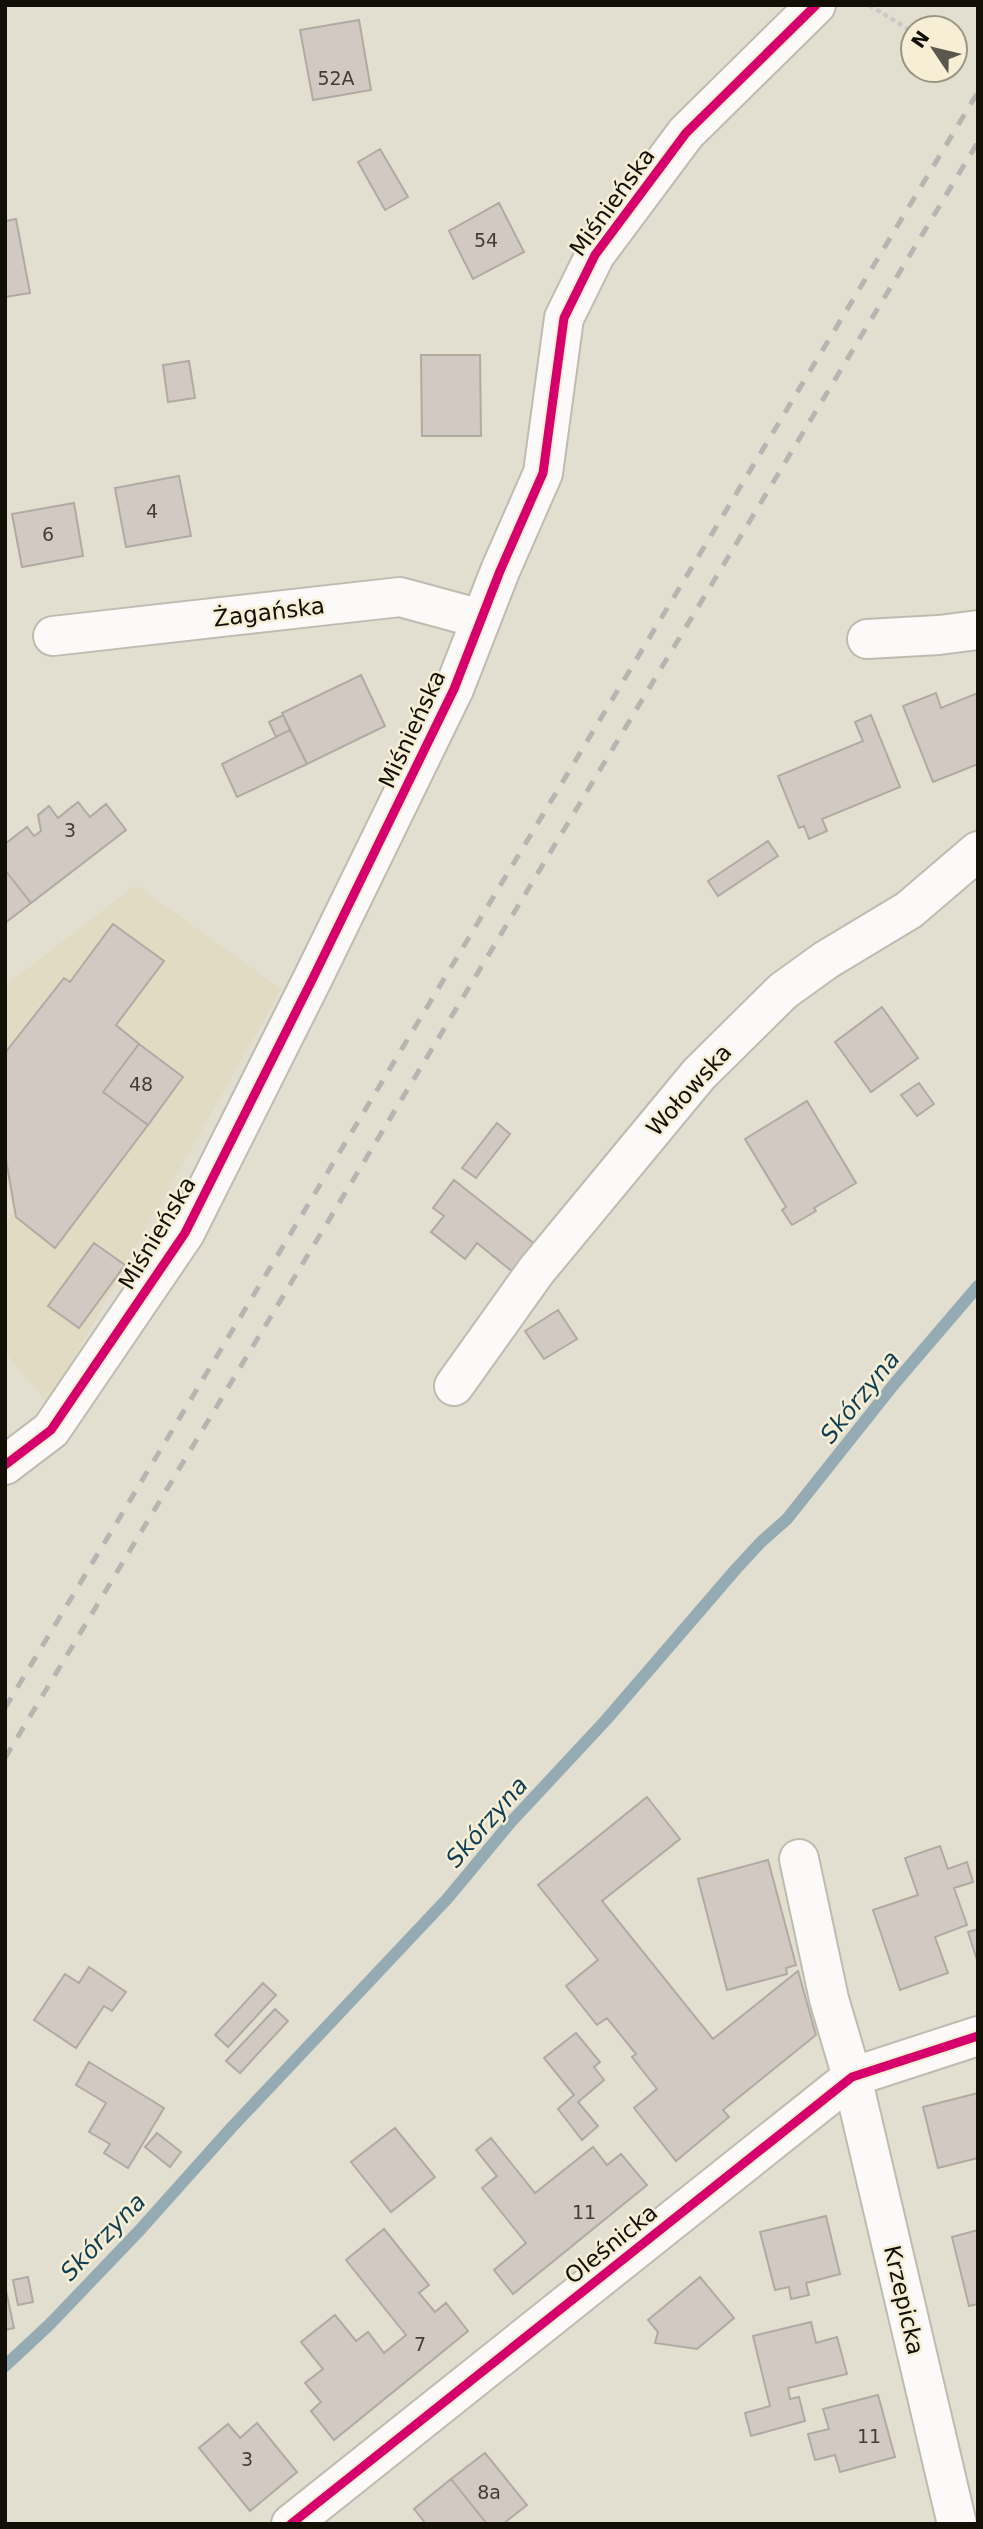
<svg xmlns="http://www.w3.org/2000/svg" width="983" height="2529" font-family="'DejaVu Sans',sans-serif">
  <rect width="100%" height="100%" fill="#e2ded0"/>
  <path fill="#e2dbc3" d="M 136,885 L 281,989 L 48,1404 L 5,1352 L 5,1224 L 13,1213 L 5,1167 L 5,986 Z"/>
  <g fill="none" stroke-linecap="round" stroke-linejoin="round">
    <path stroke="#94abb4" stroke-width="12" d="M 5,2366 L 50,2324 L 139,2231 L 232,2127 L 447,1899 L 511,1822 L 606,1720 L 736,1569 L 761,1542 L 787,1519 L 895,1383 L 978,1286"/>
  </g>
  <path fill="#d3c9c3" stroke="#b1aaa3" stroke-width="2" d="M 359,20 L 371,90 L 313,100 L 300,30 Z
    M 380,149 L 408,197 L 385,210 L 358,162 Z
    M 499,203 L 524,252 L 473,279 L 449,231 Z
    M 16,219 L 30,293 L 5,297 L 5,221 Z
    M 421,355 L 480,355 L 481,436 L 422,436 Z
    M 189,361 L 195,398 L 168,402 L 163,365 Z
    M 179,476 L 191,536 L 126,547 L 115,488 Z
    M 74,503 L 83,556 L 22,567 L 12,514 Z
    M 361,675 L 385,726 L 307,764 L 282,713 Z
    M 936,693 L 941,708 L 978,693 L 978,764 L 933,782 L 903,706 Z
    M 283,715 L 290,730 L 276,737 L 269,722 Z
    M 871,715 L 900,787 L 822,819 L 827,831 L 809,839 L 804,826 L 799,828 L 778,776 L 863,741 L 855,722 Z
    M 290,730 L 307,764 L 237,797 L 222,764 Z
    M 78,802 L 90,817 L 106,804 L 126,830 L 31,903 L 5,870 L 5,844 L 27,827 L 34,836 L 41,831 L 38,815 L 49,806 L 58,818 Z
    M 768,841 L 778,856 L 718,896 L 708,881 Z
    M 5,870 L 31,903 L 5,923 Z
    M 113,924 L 164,961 L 116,1025 L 139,1044 L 103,1092 L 148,1125 L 55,1248 L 16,1217 L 5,1154 L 5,1053 L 64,978 L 70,982 Z
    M 882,1007 L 918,1058 L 871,1092 L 835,1042 Z
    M 139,1044 L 183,1077 L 148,1125 L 103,1092 Z
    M 919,1083 L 934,1104 L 917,1116 L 901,1095 Z
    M 807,1101 L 856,1183 L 814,1208 L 816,1211 L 792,1225 L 782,1210 L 786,1207 L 745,1139 Z
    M 497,1123 L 510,1134 L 476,1178 L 462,1168 Z
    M 454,1180 L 541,1249 L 519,1277 L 477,1243 L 465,1259 L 431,1232 L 444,1216 L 433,1208 Z
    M 94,1243 L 125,1265 L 79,1328 L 48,1306 Z
    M 558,1310 L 577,1339 L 544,1359 L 525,1331 Z
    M 647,1797 L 680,1839 L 602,1901 L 713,2039 L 798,1971 L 816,2035 L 723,2110 L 729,2117 L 676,2161 L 634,2108 L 657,2089 L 632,2057 L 636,2054 L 607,2018 L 597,2025 L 566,1986 L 598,1960 L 538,1885 Z
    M 940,1846 L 948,1869 L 967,1862 L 973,1882 L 954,1888 L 967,1925 L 935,1937 L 948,1973 L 900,1990 L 873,1910 L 918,1895 L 905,1858 Z
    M 768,1860 L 796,1965 L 786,1968 L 787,1974 L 727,1990 L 698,1879 Z
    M 978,1929 L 978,1963 L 968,1932 Z
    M 89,1967 L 126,1992 L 112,2011 L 104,2006 L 76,2048 L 34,2020 L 65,1974 L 79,1983 Z
    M 263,1983 L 276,1995 L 228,2047 L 215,2035 Z
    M 275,2009 L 288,2021 L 240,2073 L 226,2061 Z
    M 576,2033 L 600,2062 L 594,2067 L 604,2080 L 578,2102 L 598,2126 L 582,2140 L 558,2109 L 574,2095 L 544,2058 Z
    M 89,2062 L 164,2108 L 128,2168 L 104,2153 L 110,2144 L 89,2132 L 106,2103 L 76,2085 Z
    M 978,2093 L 978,2158 L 938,2168 L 923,2107 Z
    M 395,2128 L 435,2177 L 391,2212 L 351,2162 Z
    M 157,2133 L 181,2152 L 170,2167 L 145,2147 Z
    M 491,2138 L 535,2193 L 593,2147 L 607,2165 L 621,2154 L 647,2185 L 513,2294 L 494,2270 L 526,2243 L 482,2188 L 497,2176 L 476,2150 Z
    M 826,2216 L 840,2274 L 806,2283 L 809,2295 L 791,2299 L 789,2287 L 775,2290 L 760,2232 Z
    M 384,2229 L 429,2285 L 419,2293 L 435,2312 L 446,2303 L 468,2331 L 334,2440 L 311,2411 L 321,2402 L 305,2383 L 323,2369 L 301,2342 L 335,2315 L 356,2341 L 368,2332 L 384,2353 L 406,2335 L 346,2260 Z
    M 978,2230 L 978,2304 L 969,2306 L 952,2237 Z
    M 28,2277 L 33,2302 L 18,2305 L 13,2280 Z
    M 700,2277 L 734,2318 L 697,2349 L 655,2343 L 658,2332 L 648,2320 Z
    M 5,2286 L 14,2328 L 5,2330 Z
    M 811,2322 L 816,2343 L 837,2337 L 847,2374 L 788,2388 L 790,2399 L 799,2397 L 805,2421 L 751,2436 L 745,2413 L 770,2406 L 753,2336 Z
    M 878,2395 L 895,2457 L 840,2472 L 835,2455 L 815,2460 L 808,2434 L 829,2429 L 823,2409 Z
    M 257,2423 L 297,2472 L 250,2511 L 199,2448 L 228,2424 L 240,2438 Z
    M 485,2453 L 527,2505 L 503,2524 L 487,2524 L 451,2479 Z
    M 451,2479 L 487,2524 L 426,2524 L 414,2509 Z"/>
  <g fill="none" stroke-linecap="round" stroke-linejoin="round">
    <defs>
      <path id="minor" d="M 53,636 L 400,597 L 481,619
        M 867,639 L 939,635 L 978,630
        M 454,1386 L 536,1271 L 699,1074 L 783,991 L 826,960 L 909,910 L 978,851
        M 5,1465 L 51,1430 L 185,1233 L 313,978 L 454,689 L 500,571 L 543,473 L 564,318 L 595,255 L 686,133 L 816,5
        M 799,1859 L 829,1999 L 852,2077 L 957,2524
        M 291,2524 L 852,2077 L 978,2036"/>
    </defs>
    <use href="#minor" stroke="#bebbb0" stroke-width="42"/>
    <path stroke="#cbcac7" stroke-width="4.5" stroke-dasharray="5 3.5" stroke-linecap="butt" d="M 869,5 L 913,32
      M 955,58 L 962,63"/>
    <use href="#minor" stroke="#fbfaf8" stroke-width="38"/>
    <path stroke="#b7b5b2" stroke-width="5" stroke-dasharray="12 12" stroke-linecap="butt" d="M 5,1708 L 978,92
      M 5,1758 L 978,142"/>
    <defs>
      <path id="cycleway" d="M 5,1465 L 51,1430 L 185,1233 L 313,978 L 454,689 L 500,571 L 543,473 L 564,318 L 595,255 L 686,133 L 816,5
        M 291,2524 L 852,2077 L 978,2036"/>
    </defs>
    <use href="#cycleway" stroke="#f6efd6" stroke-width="13"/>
    <use href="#cycleway" stroke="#d6006c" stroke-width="9"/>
  </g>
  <g text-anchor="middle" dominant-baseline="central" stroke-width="5" stroke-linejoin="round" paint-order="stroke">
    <g font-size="19" fill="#423e36">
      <text x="336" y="78">52A</text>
      <text x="486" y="240">54</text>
      <text x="152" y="511">4</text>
      <text x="48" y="534">6</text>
      <text x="70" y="830">3</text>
      <text x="141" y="1084">48</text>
      <text x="584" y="2212">11</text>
      <text x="420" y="2344">7</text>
      <text x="869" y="2436">11</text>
      <text x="247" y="2459">3</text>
      <text x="489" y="2492">8a</text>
    </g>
    <g font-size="23" fill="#120f07" stroke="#f6efd6">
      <text transform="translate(612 202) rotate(-54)">Miśnieńska</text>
      <text transform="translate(269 612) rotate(-7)">Żagańska</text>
      <text transform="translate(412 729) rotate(-65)">Miśnieńska</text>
      <text transform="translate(689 1090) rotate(-48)">Wołowska</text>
      <text transform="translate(157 1233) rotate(-59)">Miśnieńska</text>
      <text transform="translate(611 2244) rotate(-39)">Oleśnicka</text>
      <text transform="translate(904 2300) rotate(77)">Krzepicka</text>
    </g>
    <g font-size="24" font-style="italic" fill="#0f3e54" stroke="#f6efd6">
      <text transform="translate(860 1397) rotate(-51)">Skórzyna</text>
      <text transform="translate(487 1822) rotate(-49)">Skórzyna</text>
      <text transform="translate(103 2237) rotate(-46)">Skórzyna</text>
    </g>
  </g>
  <rect width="983" height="2529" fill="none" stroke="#120f07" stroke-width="14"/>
  <g transform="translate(934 49) rotate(305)"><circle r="33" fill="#f6efd6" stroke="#9b9583" stroke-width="2"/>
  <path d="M0-5L12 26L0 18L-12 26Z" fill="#5b574d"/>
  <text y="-10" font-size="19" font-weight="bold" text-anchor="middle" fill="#120f07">N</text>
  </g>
</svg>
